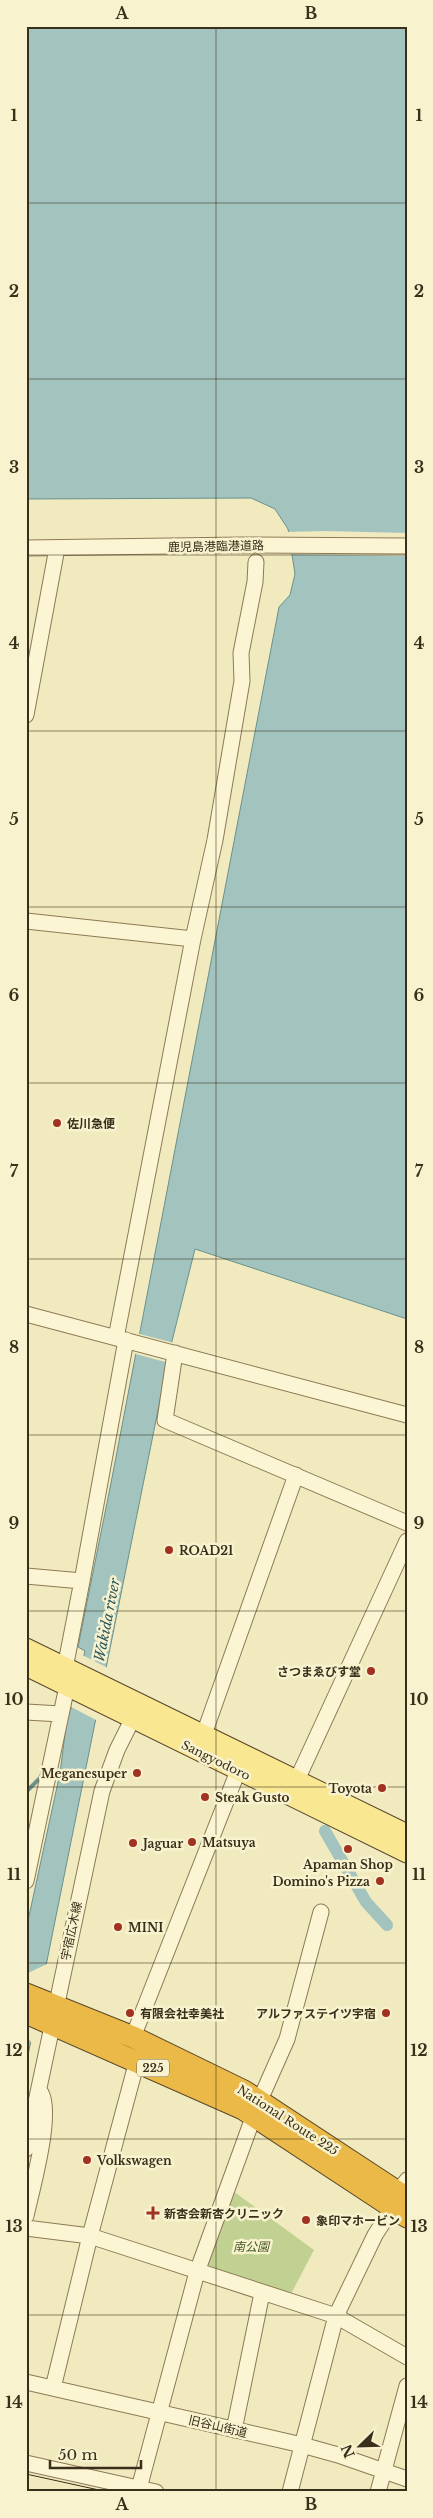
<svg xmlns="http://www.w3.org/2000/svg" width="433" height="2518" font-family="'Libre Baskerville','Noto Sans JP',serif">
  <rect width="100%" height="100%" fill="#f2eabf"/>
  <path fill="#c1d192" d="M 233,2191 L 314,2250 L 290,2296 L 206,2268 Z"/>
  <path fill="#a2c3be" stroke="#69928d" d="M 26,26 L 407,26 L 407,1319 L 195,1249 L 172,1341 L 26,2065 L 26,1930 L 60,1773 L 68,1711 L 71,1709 L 85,1651 L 78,1647 L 111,1483 L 279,607 L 290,595 L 295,574 L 288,529 L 275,509 L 251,498 L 26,499 Z"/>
  <path fill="#f2eabf" d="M 324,531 L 407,533 L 407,556 L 289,554 L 286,532 Z
    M 136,1333 L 174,1343 L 169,1363 L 132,1353 Z
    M 82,1655 L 108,1668 L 98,1721 L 71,1707 Z
    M 49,1963 L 32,2044 L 26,2034 L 26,1974 Z"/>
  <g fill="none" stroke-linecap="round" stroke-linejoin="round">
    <path stroke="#69928d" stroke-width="4" d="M 26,1792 L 42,1776"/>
    <path stroke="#a2c3be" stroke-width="12" d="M 325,1831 L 366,1902 L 387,1925"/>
    <defs>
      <path id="minor" d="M 26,548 L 241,545 L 407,546
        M 26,715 L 57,548
        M 26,921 L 193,939
        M 26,1314 L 407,1415
        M 116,1338 L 193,939 L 215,840 L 242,681 L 241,653 L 255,582 L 256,562
        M 175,1353 L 165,1420 L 407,1523
        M 26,1576 L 82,1581 L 126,1340
        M 65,1668 L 82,1581
        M 26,1712 L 61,1714
        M 204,1734 L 296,1475
        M 296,1782 L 407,1541
        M 26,1881 L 67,1686
        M 133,2037 L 238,1771
        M 260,2100 L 287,2039 L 321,1912
        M 26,2149 L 102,1791 L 117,1750 L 137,1710
        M 398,2192 L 407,2180
        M 26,2216 C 32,2189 53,2114 41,2093
        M 26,2228 L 90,2236 L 336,2316 L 407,2357
        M 26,2382 L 302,2445 L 338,2455 L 407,2479
        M 53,2388 L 90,2236 L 137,2061
        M 234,2430 L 262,2293
        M 26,2463 L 156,2492
        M 138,2492 L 197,2272 L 254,2115
        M 290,2492 L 336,2316 L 375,2235 L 393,2207
        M 378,2492 L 407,2386"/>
      <path id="major" d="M 26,1648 L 407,1834
        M 26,1666 L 407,1853"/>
      <path id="highway" d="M 26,1994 L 133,2037 L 244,2091 L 407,2198
        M 26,2013 L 243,2109 L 407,2217"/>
    </defs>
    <use href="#minor" stroke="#8c7a55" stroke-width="17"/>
    <use href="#major" stroke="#59472a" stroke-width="21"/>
    <use href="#highway" stroke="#59472a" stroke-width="23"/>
    <use href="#minor" stroke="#fcf5d3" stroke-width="15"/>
    <use href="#major" stroke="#f9e792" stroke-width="19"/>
    <use href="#highway" stroke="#eab947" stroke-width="21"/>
    <path stroke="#3a2f1b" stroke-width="1" d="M 26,2474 L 108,2492"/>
  </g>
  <path fill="none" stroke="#3a2f1b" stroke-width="1" stroke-opacity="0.55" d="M 216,26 L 216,2492M 26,203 L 407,203M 26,379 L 407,379M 26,555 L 407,555M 26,731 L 407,731M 26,907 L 407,907M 26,1083 L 407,1083M 26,1259 L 407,1259M 26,1435 L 407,1435M 26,1611 L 407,1611M 26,1787 L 407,1787M 26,1963 L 407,1963M 26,2139 L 407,2139M 26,2315 L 407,2315"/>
  <g fill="#a13120" stroke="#f8f2cf" stroke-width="2">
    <circle cx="57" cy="1123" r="5"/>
    <circle cx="169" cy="1550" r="5"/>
    <circle cx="371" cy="1671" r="5"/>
    <circle cx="137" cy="1773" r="5"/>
    <circle cx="382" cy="1788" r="5"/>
    <circle cx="205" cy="1797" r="5"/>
    <circle cx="192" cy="1842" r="5"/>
    <circle cx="133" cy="1843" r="5"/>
    <circle cx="348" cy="1849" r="5"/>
    <circle cx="380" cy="1881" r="5"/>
    <circle cx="118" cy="1927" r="5"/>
    <circle cx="130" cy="2013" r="5"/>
    <circle cx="386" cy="2013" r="5"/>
    <circle cx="87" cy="2160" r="5"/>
    <path d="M150.5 2205.5h5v5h5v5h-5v5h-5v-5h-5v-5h5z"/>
    <circle cx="306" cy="2220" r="5"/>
  </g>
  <g text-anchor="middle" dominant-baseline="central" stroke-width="5" stroke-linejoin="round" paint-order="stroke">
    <rect fill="#f8f2cf" stroke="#736a51" stroke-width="1" x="137" y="2059.5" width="32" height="17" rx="4"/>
    <g font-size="11" font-weight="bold" fill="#3a2f1b">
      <text x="153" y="2068">225</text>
    </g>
    <g font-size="12" fill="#3a2f1b" stroke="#f8f2cf">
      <text transform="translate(216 546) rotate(-1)">鹿児島港臨港道路</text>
      <text transform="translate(216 1760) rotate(26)">Sangyodoro</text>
      <text transform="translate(71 1931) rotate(-78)">宇宿広木線</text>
      <text transform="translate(288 2120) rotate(33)">National Route 225</text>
      <text transform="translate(218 2426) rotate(13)">旧谷山街道</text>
    </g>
    <g font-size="12" font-weight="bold" fill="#3a2f1b" stroke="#f8f2cf" text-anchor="start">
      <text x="67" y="1123">佐川急便</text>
      <text x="179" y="1550">ROAD21</text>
      <text x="361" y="1671" text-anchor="end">さつまゑびす堂</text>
      <text x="127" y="1773" text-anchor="end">Meganesuper</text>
      <text x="372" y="1788" text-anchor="end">Toyota</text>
      <text x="215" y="1797">Steak Gusto</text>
      <text x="202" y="1842">Matsuya</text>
      <text x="143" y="1843">Jaguar</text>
      <text x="348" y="1864" text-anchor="middle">Apaman Shop</text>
      <text x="370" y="1881" text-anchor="end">Domino's Pizza</text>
      <text x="128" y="1927">MINI</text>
      <text x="140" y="2013">有限会社幸美社</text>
      <text x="376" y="2013" text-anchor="end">アルファステイツ宇宿</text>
      <text x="97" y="2160">Volkswagen</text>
      <text x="164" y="2213">新杏会新杏クリニック</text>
      <text x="316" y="2220">象印マホービン</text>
    </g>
    <g font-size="12" font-style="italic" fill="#425820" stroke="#f8f2cf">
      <text x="251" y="2246">南公園</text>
    </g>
    <g font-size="14" font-style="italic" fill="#29575b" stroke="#f8f2cf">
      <text transform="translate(107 1620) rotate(-79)">Wakida river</text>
    </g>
  </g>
  <rect width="433" height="2518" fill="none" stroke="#f8f2cf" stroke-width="55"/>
  <g transform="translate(360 2446) rotate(247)" stroke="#f8f2cf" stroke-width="4" paint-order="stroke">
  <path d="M0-4L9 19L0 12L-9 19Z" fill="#3a2f1b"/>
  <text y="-8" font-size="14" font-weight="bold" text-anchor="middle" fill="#3a2f1b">N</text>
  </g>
  <path d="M50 2460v8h91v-8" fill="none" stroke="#3a2f1b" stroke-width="2.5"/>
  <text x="58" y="2460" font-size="15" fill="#3a2f1b" stroke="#f8f2cf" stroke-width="4" paint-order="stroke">50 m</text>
  <rect x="28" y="28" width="378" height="2462" fill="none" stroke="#3a2f1b" stroke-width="2"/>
  <g font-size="16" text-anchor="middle" font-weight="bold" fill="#3a2f1b">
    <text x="122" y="19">A</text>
    <text x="311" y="19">B</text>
    <text x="14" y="121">1</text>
    <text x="419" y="121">1</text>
    <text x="14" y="297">2</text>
    <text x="419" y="297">2</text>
    <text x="14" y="473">3</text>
    <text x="419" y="473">3</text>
    <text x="14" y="649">4</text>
    <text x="419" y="649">4</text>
    <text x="14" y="825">5</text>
    <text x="419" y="825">5</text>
    <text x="14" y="1001">6</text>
    <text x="419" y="1001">6</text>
    <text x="14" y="1177">7</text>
    <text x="419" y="1177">7</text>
    <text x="14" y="1353">8</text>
    <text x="419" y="1353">8</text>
    <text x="14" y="1529">9</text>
    <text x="419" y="1529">9</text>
    <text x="14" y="1705">10</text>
    <text x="419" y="1705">10</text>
    <text x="14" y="1880">11</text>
    <text x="419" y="1880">11</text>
    <text x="14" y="2056">12</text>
    <text x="419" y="2056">12</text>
    <text x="14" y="2232">13</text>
    <text x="419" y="2232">13</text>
    <text x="14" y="2408">14</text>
    <text x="419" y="2408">14</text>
    <text x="122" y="2510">A</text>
    <text x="311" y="2510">B</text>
  </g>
</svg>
